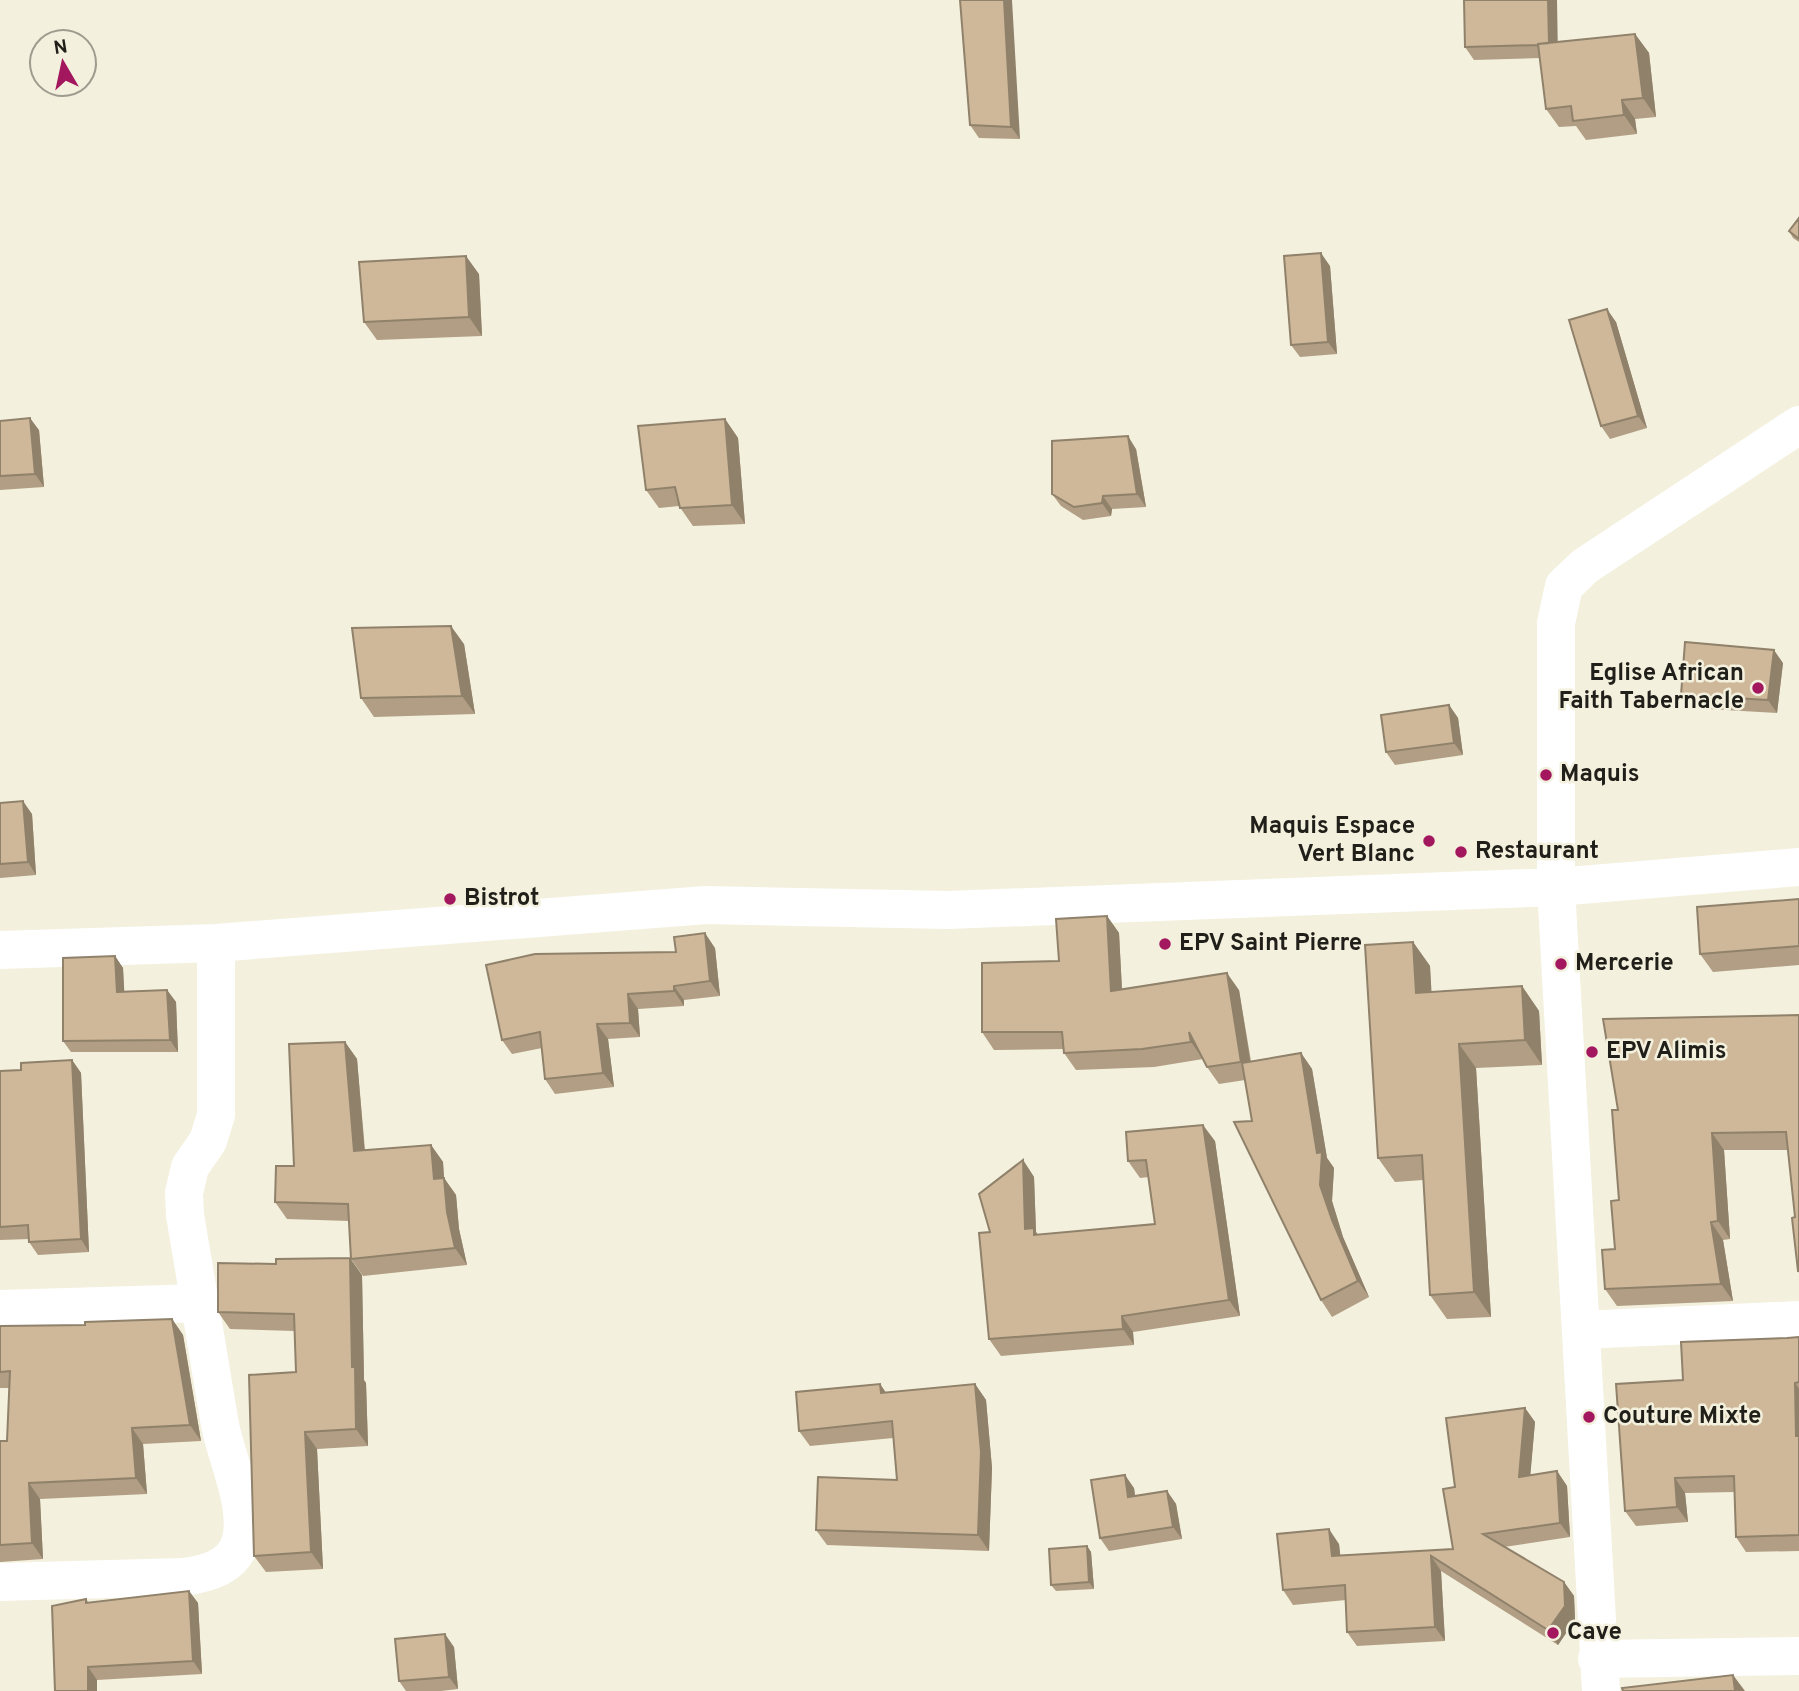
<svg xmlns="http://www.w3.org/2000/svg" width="1799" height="1691" font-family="Overpass,sans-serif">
  <rect width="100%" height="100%" fill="#f3f0dd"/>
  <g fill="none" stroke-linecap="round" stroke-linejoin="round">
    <path stroke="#fff" stroke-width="38" d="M 0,950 L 216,943 L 706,905 L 948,910 L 1556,887 L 1799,867
      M 0,1309 L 200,1303
      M 1581,1330 L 1799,1320
      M 0,1582 L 183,1577 C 207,1574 234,1567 241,1540 C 249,1505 227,1460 220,1425 C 208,1356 197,1285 185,1215 L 184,1193 L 190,1167 L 208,1141 L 216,1115 L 216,943
      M 1597,1659 L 1799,1656
      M 1601,1691 L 1556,887 L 1556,623 L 1564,586 L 1585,566 L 1799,425"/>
  </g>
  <path fill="#b19e84" d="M 960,0 L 1020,139 L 979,138 L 970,125 Z
    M 1464,0 L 1557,0 L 1557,42 L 1635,34 L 1649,53 L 1656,117 L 1635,119 L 1637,134 L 1586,140 L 1576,126 L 1559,127 L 1546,109 L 1540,58 L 1474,60 L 1465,47 Z
    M 1799,218 L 1799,242 L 1793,238 L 1789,231 Z
    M 1330,266 L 1337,354 L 1300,357 L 1291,345 Z
    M 479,274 L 482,336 L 377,340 L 364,322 Z
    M 1616,322 L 1647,428 L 1610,439 L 1601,426 Z
    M 725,419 L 738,438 L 745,524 L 693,526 L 679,506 L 659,508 L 646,490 Z
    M 0,421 L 39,430 L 44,487 L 0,490 Z
    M 1136,449 L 1146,507 L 1112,509 L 1111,516 L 1083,520 L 1061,506 L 1052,494 Z
    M 464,644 L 475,714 L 374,717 L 361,698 Z
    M 1783,663 L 1777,713 L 1690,708 L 1681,695 Z
    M 1449,705 L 1458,718 L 1463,755 L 1395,765 L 1386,752 Z
    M 0,803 L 32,814 L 36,875 L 0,878 Z
    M 1799,899 L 1799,965 L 1713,972 L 1700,954 Z
    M 1107,916 L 1119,933 L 1122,990 L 1239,990 L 1251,1061 L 1301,1053 L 1312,1069 L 1327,1158 L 1334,1168 L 1332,1201 L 1343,1237 L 1369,1297 L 1332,1317 L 1321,1300 L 1252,1121 L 1245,1080 L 1219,1084 L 1207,1067 L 1203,1059 L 1154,1067 L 1076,1070 L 1064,1053 L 1063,1049 L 994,1050 L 982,1032 Z
    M 1413,942 L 1430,966 L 1431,992 L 1522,986 L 1539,1011 L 1542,1065 L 1476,1068 L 1491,1317 L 1447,1319 L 1430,1295 L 1423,1180 L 1395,1182 L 1378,1158 Z
    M 715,948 L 720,996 L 684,1000 L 684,1006 L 638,1009 L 640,1037 L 608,1039 L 614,1087 L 555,1094 L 545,1079 L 542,1048 L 512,1054 L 502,1040 L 676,952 Z
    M 115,956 L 123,968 L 124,992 L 167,990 L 176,1002 L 178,1052 L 71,1052 L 63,1041 Z
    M 1799,1015 L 1799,1273 L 1798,1271 L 1795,1217 L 1788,1150 L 1724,1150 L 1730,1239 L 1723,1240 L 1733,1301 L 1617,1306 L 1605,1289 L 1615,1249 L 1619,1200 L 1618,1110 Z
    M 345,1042 L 357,1059 L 365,1150 L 431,1145 L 443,1162 L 444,1178 L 456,1195 L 459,1229 L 467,1265 L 363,1276 L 351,1259 L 349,1221 L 287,1219 L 275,1202 L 294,1166 Z
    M 72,1060 L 81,1073 L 89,1252 L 38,1255 L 29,1242 L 29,1239 L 0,1240 L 0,1071 L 21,1070 Z
    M 1215,1141 L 1240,1316 L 1133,1332 L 1134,1345 L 1001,1356 L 989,1339 L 990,1232 L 1023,1160 L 1034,1177 L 1036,1232 L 1038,1235 L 1155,1224 L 1149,1177 L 1140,1178 L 1128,1161 Z
    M 362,1275 L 364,1380 L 366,1383 L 368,1446 L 317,1449 L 323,1569 L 266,1572 L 254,1556 L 296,1372 L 294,1331 L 230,1329 L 218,1312 Z
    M 172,1319 L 183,1335 L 201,1441 L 143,1444 L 147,1494 L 40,1499 L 43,1559 L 0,1562 L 0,1441 L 7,1441 L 9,1388 L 0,1388 L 0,1326 L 85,1325 Z
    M 1799,1337 L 1799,1551 L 1746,1552 L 1736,1537 L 1734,1492 L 1685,1493 L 1688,1522 L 1636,1526 L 1625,1511 L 1683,1380 L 1787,1338 Z
    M 880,1384 L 886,1393 L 975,1384 L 986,1400 L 992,1468 L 989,1551 L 827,1545 L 816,1530 L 897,1480 L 893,1438 L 810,1446 L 799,1431 Z
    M 1525,1408 L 1535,1422 L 1530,1475 L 1557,1471 L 1567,1486 L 1570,1537 L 1504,1547 L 1564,1582 L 1574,1596 L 1575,1620 L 1558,1645 L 1441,1571 L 1445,1641 L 1357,1646 L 1347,1632 L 1346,1600 L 1293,1605 L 1283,1590 L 1339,1544 L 1340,1555 L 1453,1549 L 1455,1487 Z
    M 1134,1488 L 1135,1496 L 1167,1491 L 1176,1504 L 1182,1539 L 1109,1551 L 1100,1538 Z
    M 1087,1546 L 1091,1552 L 1094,1589 L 1056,1591 L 1051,1585 Z
    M 189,1591 L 198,1603 L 202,1674 L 97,1680 L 55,1691 L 86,1599 L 89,1603 Z
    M 454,1647 L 458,1689 L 441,1691 L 406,1691 L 399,1681 Z"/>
  <path fill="#90816b" d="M 1004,0 L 1012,0 L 1020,139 L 1011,127 Z
    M 1548,0 L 1557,0 L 1558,58 L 1549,45 Z
    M 1635,34 L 1649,53 L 1656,117 L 1643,98 Z
    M 1622,100 L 1635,119 L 1637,134 L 1624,115 Z
    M 1321,253 L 1330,266 L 1337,354 L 1328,342 Z
    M 466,256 L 479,274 L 482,336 L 469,317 Z
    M 1607,309 L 1616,322 L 1647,428 L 1638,416 Z
    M 30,418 L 39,430 L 44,487 L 35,474 Z
    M 725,419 L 738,438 L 745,524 L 732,505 Z
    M 1128,436 L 1136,449 L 1146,507 L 1137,494 Z
    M 1103,496 L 1112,509 L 1111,516 L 1102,503 Z
    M 451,626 L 464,644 L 475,714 L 462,696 Z
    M 1774,650 L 1783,663 L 1777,713 L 1768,700 Z
    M 1449,705 L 1458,718 L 1463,755 L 1454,743 Z
    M 23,801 L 32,814 L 36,875 L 28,862 Z
    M 1107,916 L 1119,933 L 1123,1009 L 1111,991 Z
    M 705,933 L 715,948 L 720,996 L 710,981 Z
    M 1413,942 L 1430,966 L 1433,1017 L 1416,993 Z
    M 115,956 L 123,968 L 125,1004 L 117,992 Z
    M 1227,973 L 1239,990 L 1253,1079 L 1241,1062 Z
    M 674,986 L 684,1000 L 684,1006 L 674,991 Z
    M 1522,986 L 1539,1011 L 1542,1065 L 1525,1040 Z
    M 167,990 L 176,1002 L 178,1052 L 170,1040 Z
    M 628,994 L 638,1009 L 640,1037 L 630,1023 Z
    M 597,1024 L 608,1039 L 614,1087 L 603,1073 Z
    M 1189,1032 L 1203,1059 L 1191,1042 Z
    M 345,1042 L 357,1059 L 366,1168 L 354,1151 Z
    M 1459,1044 L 1476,1068 L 1491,1317 L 1474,1292 Z
    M 1301,1053 L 1312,1069 L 1327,1158 L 1334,1168 L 1332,1201 L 1343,1237 L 1369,1297 L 1358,1281 L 1332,1220 L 1320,1185 L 1317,1153 Z
    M 72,1060 L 81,1073 L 89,1252 L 81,1239 Z
    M 1203,1125 L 1215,1141 L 1240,1316 L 1229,1300 Z
    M 1712,1133 L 1724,1150 L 1730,1239 L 1718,1221 Z
    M 431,1145 L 443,1162 L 444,1178 L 456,1195 L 459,1229 L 467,1265 L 455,1248 L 434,1179 Z
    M 1023,1160 L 1034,1177 L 1036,1232 L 1045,1245 L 1025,1229 Z
    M 1711,1222 L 1723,1240 L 1733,1301 L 1721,1284 Z
    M 350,1258 L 362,1275 L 364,1380 L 366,1383 L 368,1446 L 356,1429 L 352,1367 Z
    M 1122,1316 L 1133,1332 L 1134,1345 L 1123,1329 Z
    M 172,1319 L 183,1335 L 201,1441 L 190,1425 Z
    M 1795,1383 L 1799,1389 L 1799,1440 L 1796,1436 Z
    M 880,1384 L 891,1400 L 881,1393 Z
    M 975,1384 L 986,1400 L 992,1468 L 989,1551 L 978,1535 Z
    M 1525,1408 L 1535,1422 L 1529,1491 L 1519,1477 Z
    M 132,1428 L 143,1444 L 147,1494 L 136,1478 Z
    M 305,1432 L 317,1449 L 323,1569 L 311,1552 Z
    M 1557,1471 L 1567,1486 L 1570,1537 L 1560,1523 Z
    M 1125,1475 L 1134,1488 L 1137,1510 L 1128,1497 Z
    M 1675,1478 L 1685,1493 L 1688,1522 L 1677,1507 Z
    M 29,1483 L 40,1499 L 43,1559 L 32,1543 Z
    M 1167,1491 L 1176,1504 L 1182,1539 L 1173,1527 Z
    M 1329,1529 L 1339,1544 L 1342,1570 L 1332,1556 Z
    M 1087,1546 L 1091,1552 L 1094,1589 L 1089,1582 Z
    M 1431,1556 L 1441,1571 L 1445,1641 L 1435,1627 Z
    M 1564,1582 L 1574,1596 L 1575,1620 L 1558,1645 L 1548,1630 Z
    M 189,1591 L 198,1603 L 202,1674 L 193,1661 Z
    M 445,1634 L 454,1647 L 458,1689 L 449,1677 Z
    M 88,1667 L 97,1680 L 97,1691 L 88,1691 Z
    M 1733,1675 L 1745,1691 L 1735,1691 Z"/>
  <path fill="#ceb899" stroke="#90816b" stroke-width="2" d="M 960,0 L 1004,0 L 1011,127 L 970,125 Z
    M 1464,0 L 1548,0 L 1549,43 L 1538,44 L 1538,45 L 1465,47 Z
    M 1635,34 L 1643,98 L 1622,100 L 1624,115 L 1573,121 L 1571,106 L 1546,109 L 1538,44 Z
    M 1799,218 L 1799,239 L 1789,231 Z
    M 1321,253 L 1328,342 L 1291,345 L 1284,256 Z
    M 466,256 L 469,317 L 364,322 L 359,262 Z
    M 1607,309 L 1638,416 L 1601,426 L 1569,320 Z
    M 30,418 L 35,474 L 0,476 L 0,421 Z
    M 725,419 L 732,505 L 680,508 L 675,487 L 646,490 L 638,426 Z
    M 1128,436 L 1137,494 L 1103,496 L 1102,503 L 1074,507 L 1052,494 L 1052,441 Z
    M 451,626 L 462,696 L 361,698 L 352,628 Z
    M 1685,642 L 1774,650 L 1768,700 L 1681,695 Z
    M 1449,705 L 1454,743 L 1386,752 L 1381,715 Z
    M 23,801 L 28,862 L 0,864 L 0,803 Z
    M 1799,899 L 1799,946 L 1700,954 L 1697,907 Z
    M 1107,916 L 1111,991 L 1227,973 L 1241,1062 L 1207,1067 L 1189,1032 L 1191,1042 L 1142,1049 L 1064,1053 L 1062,1032 L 982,1032 L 982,963 L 1059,961 L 1056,919 Z
    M 705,933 L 710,981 L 674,986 L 674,991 L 628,994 L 630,1023 L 597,1024 L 603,1073 L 545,1079 L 540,1032 L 502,1040 L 486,965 L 535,954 L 676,952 L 674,937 Z
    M 1413,942 L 1416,993 L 1522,986 L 1525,1040 L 1459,1044 L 1474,1292 L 1430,1295 L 1422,1155 L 1378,1158 L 1365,945 Z
    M 115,956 L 117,992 L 167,990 L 170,1040 L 63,1041 L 63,958 Z
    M 1799,1015 L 1799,1271 L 1798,1271 L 1792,1218 L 1795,1217 L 1786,1132 L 1712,1133 L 1718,1221 L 1711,1222 L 1721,1284 L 1605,1289 L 1602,1250 L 1615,1249 L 1611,1201 L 1619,1200 L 1612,1110 L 1618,1110 L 1603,1019 Z
    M 345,1042 L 354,1151 L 431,1145 L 434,1179 L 444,1178 L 447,1212 L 455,1248 L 351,1259 L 348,1204 L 275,1202 L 276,1166 L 294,1166 L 289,1044 Z
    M 1301,1053 L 1317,1153 L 1322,1152 L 1320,1185 L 1332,1220 L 1358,1281 L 1321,1300 L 1234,1122 L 1252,1121 L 1242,1063 Z
    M 72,1060 L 81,1239 L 29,1242 L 28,1225 L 0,1227 L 0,1071 L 21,1070 L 21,1063 Z
    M 1203,1125 L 1229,1300 L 1122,1316 L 1123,1329 L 989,1339 L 979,1233 L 990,1232 L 979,1194 L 1023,1160 L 1025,1229 L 1034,1228 L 1034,1235 L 1155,1224 L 1146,1160 L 1128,1161 L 1126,1132 Z
    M 350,1258 L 352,1367 L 355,1367 L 356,1429 L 305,1432 L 311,1552 L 254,1556 L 249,1375 L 296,1372 L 294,1314 L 218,1312 L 218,1263 L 276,1264 L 276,1259 Z
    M 172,1319 L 190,1425 L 132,1428 L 136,1478 L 29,1483 L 32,1543 L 0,1545 L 0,1441 L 7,1441 L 10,1371 L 0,1372 L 0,1326 L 85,1325 L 85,1322 Z
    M 1799,1337 L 1799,1382 L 1795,1383 L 1796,1436 L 1799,1436 L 1799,1535 L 1736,1537 L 1734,1476 L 1675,1478 L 1677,1507 L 1625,1511 L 1616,1384 L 1683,1380 L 1681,1342 L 1787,1338 Z
    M 880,1384 L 881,1393 L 975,1384 L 981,1452 L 978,1535 L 816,1530 L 818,1477 L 897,1480 L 892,1421 L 799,1431 L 796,1392 Z
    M 1525,1408 L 1519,1477 L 1557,1471 L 1560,1523 L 1483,1534 L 1564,1582 L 1565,1606 L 1548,1630 L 1431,1556 L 1435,1627 L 1347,1632 L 1345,1585 L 1283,1590 L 1277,1534 L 1329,1529 L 1332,1556 L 1453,1549 L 1443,1489 L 1455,1487 L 1446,1418 Z
    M 1125,1475 L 1128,1497 L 1167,1491 L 1173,1527 L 1100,1538 L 1091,1480 Z
    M 1087,1546 L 1089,1582 L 1051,1585 L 1049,1549 Z
    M 189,1591 L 193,1661 L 88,1667 L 88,1691 L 55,1691 L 52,1606 L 86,1599 L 86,1603 Z
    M 445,1634 L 449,1677 L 399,1681 L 395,1639 Z
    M 1733,1675 L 1735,1691 L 1623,1691 L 1622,1688 Z"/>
  <g fill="#a3175e" stroke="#f3f0dd" stroke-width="2.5">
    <circle cx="1758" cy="688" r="7"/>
    <circle cx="1546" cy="775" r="7"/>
    <circle cx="1429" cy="841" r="7"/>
    <circle cx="1461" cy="852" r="7"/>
    <circle cx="450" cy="899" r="7"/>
    <circle cx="1165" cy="944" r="7"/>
    <circle cx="1561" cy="964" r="7"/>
    <circle cx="1592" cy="1052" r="7"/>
    <circle cx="1589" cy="1417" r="7"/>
    <circle cx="1553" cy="1633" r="7"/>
  </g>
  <g text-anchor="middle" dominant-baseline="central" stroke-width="5" stroke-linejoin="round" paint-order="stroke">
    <g font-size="24" font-weight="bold" fill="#211f19" stroke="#f3f0dd" text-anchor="start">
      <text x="1744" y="674" text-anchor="end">Eglise African<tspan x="1744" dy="28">Faith Tabernacle</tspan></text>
      <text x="1560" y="775">Maquis</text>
      <text x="1415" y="827" text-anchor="end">Maquis Espace<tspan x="1415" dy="28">Vert Blanc</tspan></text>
      <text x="1475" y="852">Restaurant</text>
      <text x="464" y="899">Bistrot</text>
      <text x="1179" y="944">EPV Saint Pierre</text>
      <text x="1575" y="964">Mercerie</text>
      <text x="1606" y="1052">EPV Alimis</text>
      <text x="1603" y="1417">Couture Mixte</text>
      <text x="1567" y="1633">Cave</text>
    </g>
  </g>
  <g transform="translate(63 63) rotate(351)"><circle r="33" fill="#f3f0dd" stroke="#9f9c8f" stroke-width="2"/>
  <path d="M0-5L12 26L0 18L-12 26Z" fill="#a3175e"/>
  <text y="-10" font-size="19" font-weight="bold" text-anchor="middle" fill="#211f19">N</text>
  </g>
</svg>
